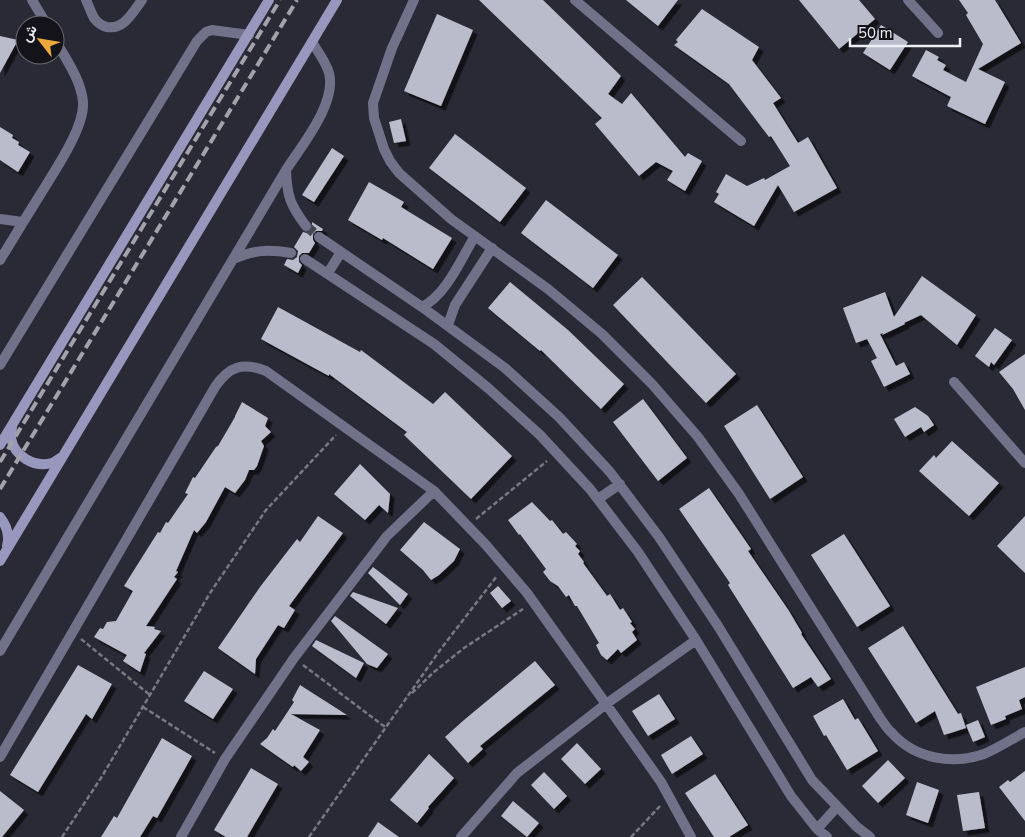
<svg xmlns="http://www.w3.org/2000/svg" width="1025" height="837" font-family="'Nunito Sans',Vazirmatn,sans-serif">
  <defs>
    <filter id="shadow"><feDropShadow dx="4.5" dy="4.5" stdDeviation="0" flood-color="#0009"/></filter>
  </defs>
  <rect width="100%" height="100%" fill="#2a2a36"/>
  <path fill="#bbbccb" filter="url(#shadow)" d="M 479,0 L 543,0 L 621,76 L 608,94 L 622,104 L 631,93 L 685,157 L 688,153 L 702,161 L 685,191 L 667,180 L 673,171 L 656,162 L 639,176 L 595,124 L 602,118 Z
    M 626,0 L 678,0 L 658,26 Z
    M 799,0 L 859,0 L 875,19 L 839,49 Z
    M 959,0 L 995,0 L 1021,43 L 978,69 L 1005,82 L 985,124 L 947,106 L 951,97 L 912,76 L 926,50 L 939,57 L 937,60 L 946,65 L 943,70 L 966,82 L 983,44 L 966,15 L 968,13 Z
    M 702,9 L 759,47 L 752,60 L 781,98 L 773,103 L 798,143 L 808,137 L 837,188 L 794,212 L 778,185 L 754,226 L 714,202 L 719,194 L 716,192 L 726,174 L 747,186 L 764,178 L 765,180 L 790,166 L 771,136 L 769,137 L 729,84 L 674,45 L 678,42 L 676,40 Z
    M 437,14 L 473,30 L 441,106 L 404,91 Z
    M 881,25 L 908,42 L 890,70 L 863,53 Z
    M 0,36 L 18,40 L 0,73 Z
    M 401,119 L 406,141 L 394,143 L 389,122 Z
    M 0,127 L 13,135 L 12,138 L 19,142 L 18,145 L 30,152 L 18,172 L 0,160 Z
    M 455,134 L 526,188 L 500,222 L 429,168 Z
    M 332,148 L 344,156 L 314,202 L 302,195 Z
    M 369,182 L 404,202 L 401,207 L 452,238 L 433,269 L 383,238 L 382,240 L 348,220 Z
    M 546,200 L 618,255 L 593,288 L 521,233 Z
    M 312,222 L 323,229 L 322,231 L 316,231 L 313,234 L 313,240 L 315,243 L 309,253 L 302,253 L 299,256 L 299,262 L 302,265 L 298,273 L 284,265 L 287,259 L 293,260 L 297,257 L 298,251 L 294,247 L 303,232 L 307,233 L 312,229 Z
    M 922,276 L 976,315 L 957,345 L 921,315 L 904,323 L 905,324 L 882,335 L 883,333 L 880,334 L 896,366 L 904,362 L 910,374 L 884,387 L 871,361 L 877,358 L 867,339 L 856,343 L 843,308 L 885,292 L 894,317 Z
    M 642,277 L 736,374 L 706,403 L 613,305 Z
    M 510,282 L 568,330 L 624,384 L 601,409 L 541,350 L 540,351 L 488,308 Z
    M 278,307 L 360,352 L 361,350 L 433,404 L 445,392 L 512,456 L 471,499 L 404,435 L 407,432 L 329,374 L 329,376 L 261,339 Z
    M 995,328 L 1012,340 L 994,365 L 991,362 L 989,367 L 975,356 Z
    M 1025,354 L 1025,410 L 1013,389 L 999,372 Z
    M 643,399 L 687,458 L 658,481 L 613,422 Z
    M 242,402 L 268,418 L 265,426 L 271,432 L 261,441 L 264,446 L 257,466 L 254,470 L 249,470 L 245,480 L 235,493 L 225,487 L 206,522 L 197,533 L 194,530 L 176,571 L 178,572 L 174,577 L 177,579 L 146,626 L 155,627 L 154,629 L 161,631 L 144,653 L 146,654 L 140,672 L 123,661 L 127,655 L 94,637 L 100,628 L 103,629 L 107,622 L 116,621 L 133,591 L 124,586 L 158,532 L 160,533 L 166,522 L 168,523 L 188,494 L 185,493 L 193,477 L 195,478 L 216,447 L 218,446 L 235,417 L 235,416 Z
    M 757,405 L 803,477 L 770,499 L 724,426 Z
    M 915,407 L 928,416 L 934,425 L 924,432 L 921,427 L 905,437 L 894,419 Z
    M 952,441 L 999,483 L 969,516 L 919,471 L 934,455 L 936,458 Z
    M 360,464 L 390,494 L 388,513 L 379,505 L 365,520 L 334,494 Z
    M 709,488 L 751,549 L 748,551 L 789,611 L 802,633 L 801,634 L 831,679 L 818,687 L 811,677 L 793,688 L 728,585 L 730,583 L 679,509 Z
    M 532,502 L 550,521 L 552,520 L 563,534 L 566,532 L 577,544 L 575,546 L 580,551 L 578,554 L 584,562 L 583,563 L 607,596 L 610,594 L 620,610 L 623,608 L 632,622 L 630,623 L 635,629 L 632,632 L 637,640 L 621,653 L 618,649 L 607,660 L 601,655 L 596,645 L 599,643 L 577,606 L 575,606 L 569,595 L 566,597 L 558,586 L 550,581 L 543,572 L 546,569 L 520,534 L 519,535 L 508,520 Z
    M 318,516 L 343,533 L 289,606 L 295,610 L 284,628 L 278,625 L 256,659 L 255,674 L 218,648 L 260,587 L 297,539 L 300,542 Z
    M 1025,516 L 1025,573 L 997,546 Z
    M 424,522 L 460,549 L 454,561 L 439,575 L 431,580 L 423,570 L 400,550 Z
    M 844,534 L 890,606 L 857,627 L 811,555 Z
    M 373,567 L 408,594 L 400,605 L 368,573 Z
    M 498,586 L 511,601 L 502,608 L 490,593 Z
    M 353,592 L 398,608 L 386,624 L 350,596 Z
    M 335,616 L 388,654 L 377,668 L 367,664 L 331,621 Z
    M 903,626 L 958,714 L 961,713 L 966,728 L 944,735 L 935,711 L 916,723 L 868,648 Z
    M 316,640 L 364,663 L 356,678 L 312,646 Z
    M 535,661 L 555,685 L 480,746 L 483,749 L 468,763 L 445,737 L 464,720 Z
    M 78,665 L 112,684 L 92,719 L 86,714 L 38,792 L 10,775 Z
    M 1025,667 L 1025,697 L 1019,700 L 1022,709 L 1005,716 L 1006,719 L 991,725 L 976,687 Z
    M 204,671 L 233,689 L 213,719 L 184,701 Z
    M 300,685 L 347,715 L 291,714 L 320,730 L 303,757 L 309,762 L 301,771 L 294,765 L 293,767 L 260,744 L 267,738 L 273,729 L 275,731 L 294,702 L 292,700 Z
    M 659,694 L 675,719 L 648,736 L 632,711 Z
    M 843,699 L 855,720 L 858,718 L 878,751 L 847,770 L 826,735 L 824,736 L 813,716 Z
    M 978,720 L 985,737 L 973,742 L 966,725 Z
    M 691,736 L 703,754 L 672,774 L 661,755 Z
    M 162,738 L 192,756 L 157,818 L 153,816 L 140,837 L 101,837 L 114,816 L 117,818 Z
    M 577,743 L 601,769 L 585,784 L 561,759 Z
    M 429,754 L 454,778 L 428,807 L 429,808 L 417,823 L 390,800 Z
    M 888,760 L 905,778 L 878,803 L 862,786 Z
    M 251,768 L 278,784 L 247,837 L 226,837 L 214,830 Z
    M 1025,771 L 1025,821 L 999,787 L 1008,780 L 1010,782 Z
    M 544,772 L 567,796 L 554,809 L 531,785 Z
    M 715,774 L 748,825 L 729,837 L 714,837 L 685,793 Z
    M 917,782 L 939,790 L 928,823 L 906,815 Z
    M 0,791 L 24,810 L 2,837 L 0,837 Z
    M 979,792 L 985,828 L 963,831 L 957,795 Z
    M 513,801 L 539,823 L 527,837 L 501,816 Z
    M 378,822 L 399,837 L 368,837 Z"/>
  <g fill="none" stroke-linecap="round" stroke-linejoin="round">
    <path stroke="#474753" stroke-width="10" stroke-dasharray="10 5" stroke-linecap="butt" d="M 306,226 L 319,237"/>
    <path stroke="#787883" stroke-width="2.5" stroke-dasharray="5 2.5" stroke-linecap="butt" d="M 476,519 L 547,461
      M 81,639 L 150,695
      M 303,665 L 385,727
      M 412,693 L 434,672 L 464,648 L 523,609
      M 143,707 L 215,753
      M 62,837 L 101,778 L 210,593 L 266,510 L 336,435
      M 309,837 L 440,650 L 497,576
      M 631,837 L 661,805"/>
    <path stroke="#717189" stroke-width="10" d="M 32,0 L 47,25
      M 86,0 C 89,6 91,13 94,18 C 97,22 102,26 107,27 C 124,30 133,12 142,0
      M 414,0 L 392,48 L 373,103 L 374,118 L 384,149 L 390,161 L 399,173 L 451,219 L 548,289 L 602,334 L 652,384 L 698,437 L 739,494 L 880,718 C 884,723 887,729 892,733 C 915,759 953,765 984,754 C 998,748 1012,739 1025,732
      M 575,0 L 741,141
      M 908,0 L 938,33
      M 286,170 C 287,196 290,205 306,226
      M 0,219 L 23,222
      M 319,237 L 422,307 L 505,368 L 559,417 L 610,472 L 659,537 L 718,626 L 812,780 L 857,827 L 870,837
      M 233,259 C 255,250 267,249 291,253
      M 305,259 L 434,344 L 488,388 L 540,435 L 590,489 L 638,552 L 696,640 L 791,796 L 817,829 L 827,837
      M 0,260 C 13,239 26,217 40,195 C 53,173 85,128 83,102 C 81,80 66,59 55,40
      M 328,273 L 341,252
      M 422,307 C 447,294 461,259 475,236
      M 448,325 L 455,305 L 492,248
      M 0,365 L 197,41 L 206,32 L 212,30 L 249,35
      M 954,382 L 1025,463
      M 598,499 L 620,484
      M 0,651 L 286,170 C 302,145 337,103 329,73 C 326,62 318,52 312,42
      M 0,757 L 215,387 C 229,366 243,362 266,371 L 434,491 L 486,545 L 527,593 L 606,704 L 661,782 L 691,837
      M 817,829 L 837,807
      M 181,837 L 225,759 L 294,658 L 387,536 L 434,491
      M 461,837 L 517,773 L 606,704 L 696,640"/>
    <path stroke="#9898bf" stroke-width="10" d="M 12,426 C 12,430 11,434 11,438 C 14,456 34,468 52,463 C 55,462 59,459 62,457
      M 0,445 L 269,0
      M 0,517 C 7,526 10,535 7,546
      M 0,561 L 337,0"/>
    <path stroke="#a2a2ab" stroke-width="4" stroke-dasharray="10 5" stroke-linecap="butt" d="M 0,462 L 280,0
      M 0,489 L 297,0"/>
  </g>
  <g transform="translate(40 40) rotate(301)"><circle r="24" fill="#131319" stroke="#6b6b71"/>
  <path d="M0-4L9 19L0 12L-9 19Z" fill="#eda83c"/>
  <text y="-8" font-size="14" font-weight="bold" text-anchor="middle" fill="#eeeef6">ش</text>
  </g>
  <path d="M850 38v8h110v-8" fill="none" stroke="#eeeef6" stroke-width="2.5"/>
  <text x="858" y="38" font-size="15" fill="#eeeef6" stroke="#131319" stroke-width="4" paint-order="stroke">50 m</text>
</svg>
